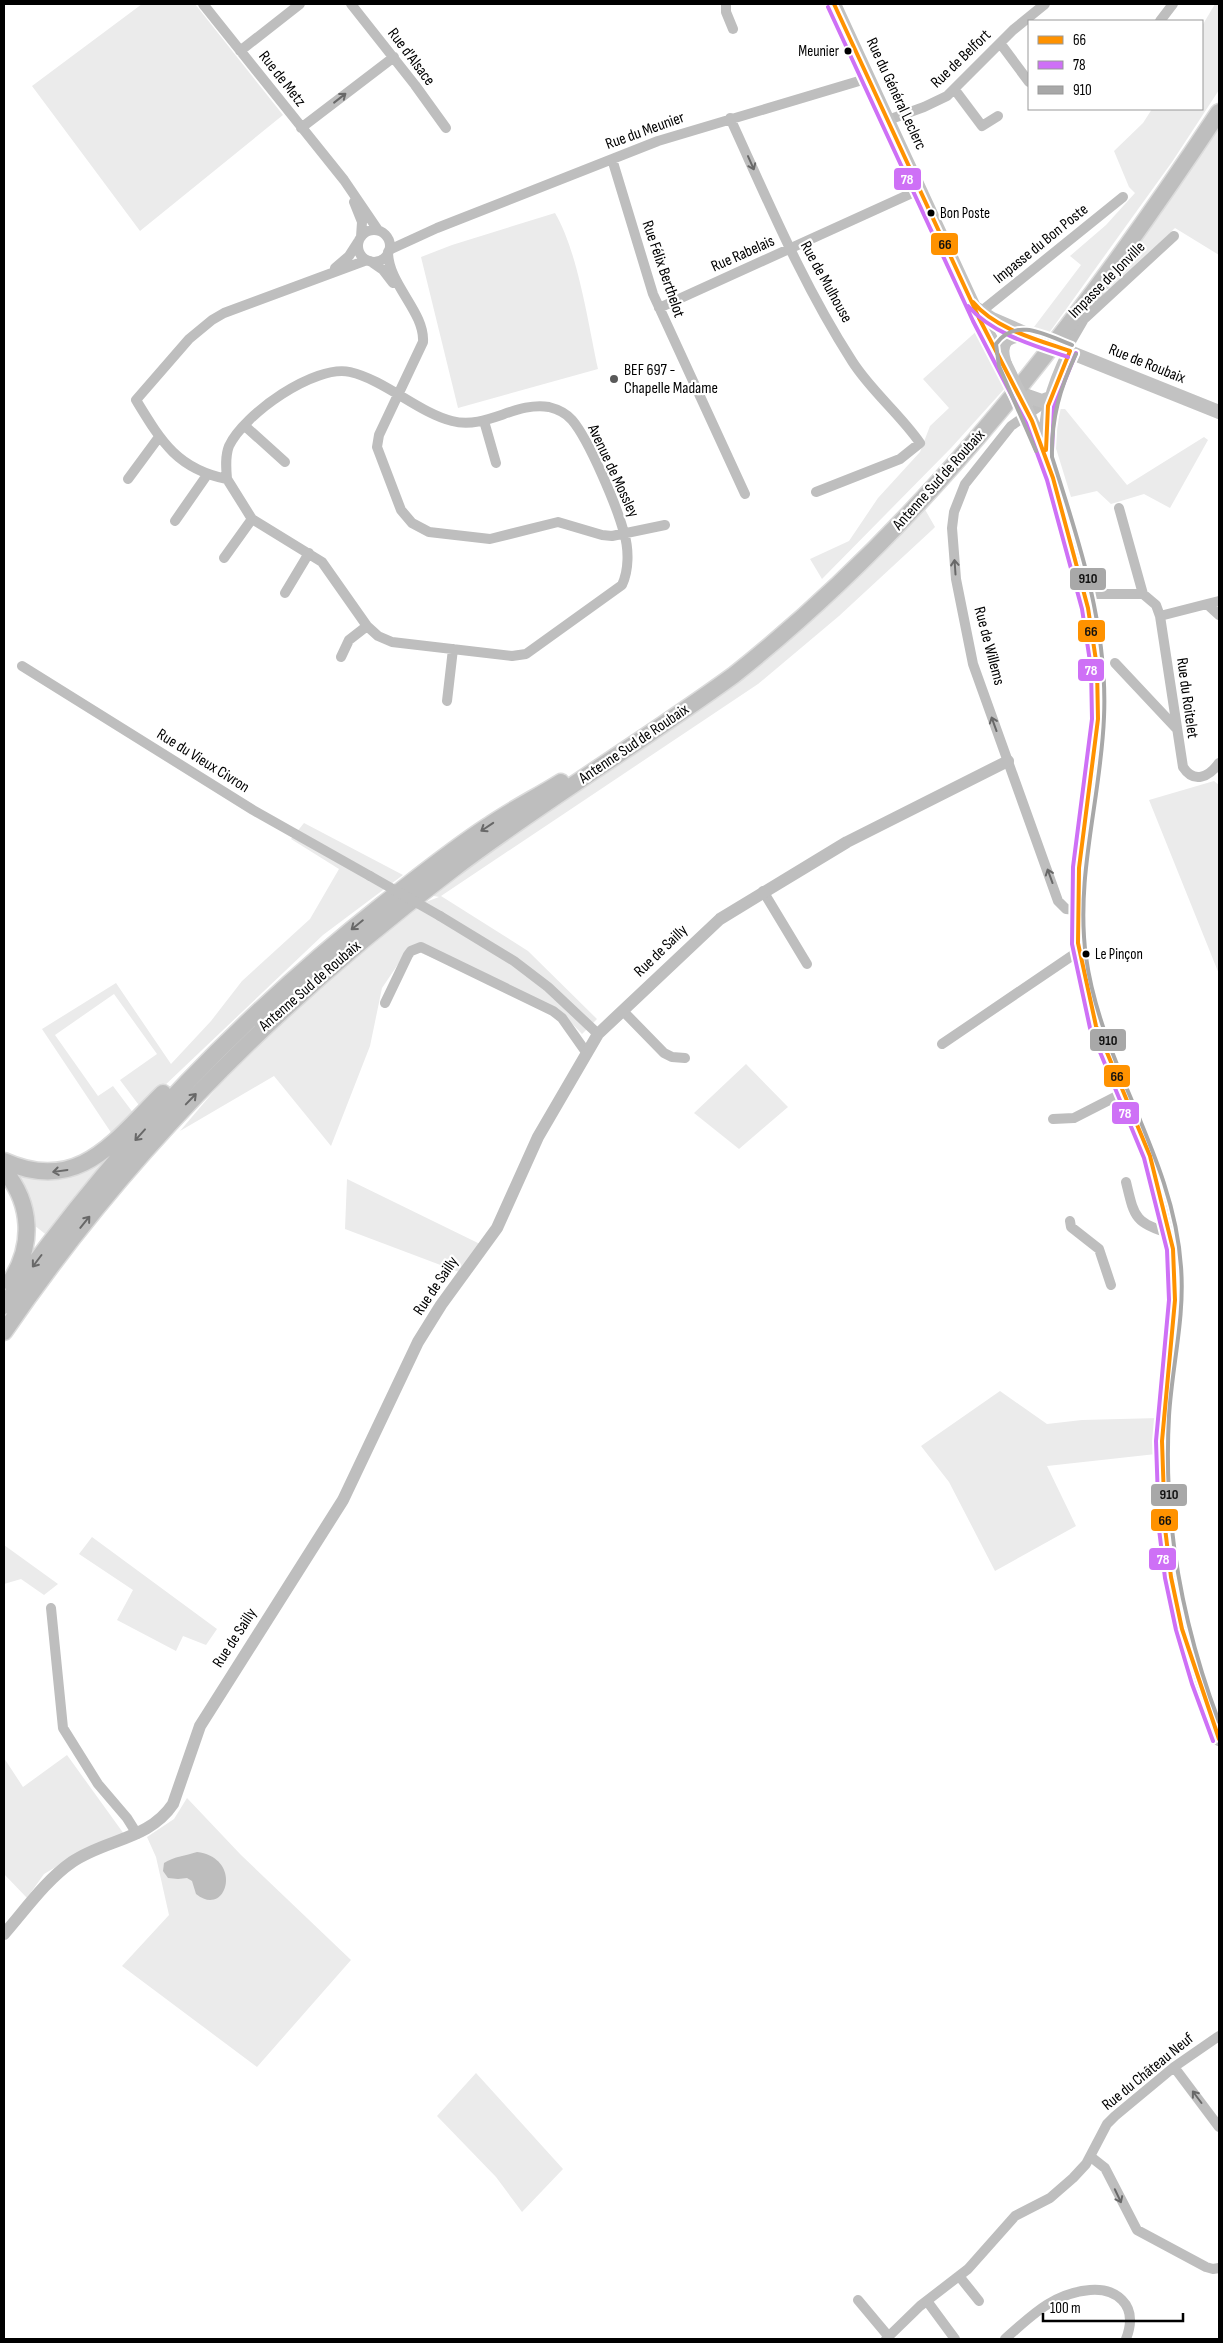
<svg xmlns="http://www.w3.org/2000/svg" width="1223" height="2343" font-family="'Sofia Sans Condensed',sans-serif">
  <rect width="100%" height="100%" fill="#fff"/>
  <path fill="#ebebeb" d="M 142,4 L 195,4 L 283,115 L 140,231 L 32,86 Z
    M 1215,4 L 1219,4 L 1219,90 L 1172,162 L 1049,333 L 1034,327 L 1081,265 L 1070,256 L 1106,225 L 1135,193 L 1129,187 L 1114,151 L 1143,123 L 1152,109 L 1202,109 L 1202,26 Z
    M 1219,121 L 1219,255 L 1175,228 L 1110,291 L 1104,287 Z
    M 555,213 C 578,252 588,323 598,369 L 458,408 L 421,257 L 452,245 Z
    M 979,329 L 1006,387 L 951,448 L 822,579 L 810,559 L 849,541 L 878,498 L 920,452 L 930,426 L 949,408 L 923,379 Z
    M 1057,409 L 1065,409 L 1127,485 L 1204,437 L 1208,440 L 1170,508 L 1144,494 L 1111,504 L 1097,491 L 1071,497 L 1050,429 Z
    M 923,506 L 935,527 L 932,530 L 839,616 L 758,684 L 441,896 L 528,951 L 597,1019 L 582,1034 L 559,1010 L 409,948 L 382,988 L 370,1046 L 331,1146 L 274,1076 L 180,1131 L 220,1084 L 280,1022 L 410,908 L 439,897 L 429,895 L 456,873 L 521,830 L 634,751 Z
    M 1214,781 L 1219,785 L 1219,974 L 1149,800 Z
    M 304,823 L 403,875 L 323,935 L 141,1108 L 120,1080 L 157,1054 L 114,994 L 55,1035 L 98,1096 L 113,1086 L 134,1114 L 112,1134 L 42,1029 L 116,983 L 171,1064 L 211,1021 L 242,981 L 310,919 L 339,869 L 291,839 Z
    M 746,1064 L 788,1107 L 739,1149 L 694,1113 Z
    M 122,1146 L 49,1237 L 34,1225 L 15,1170 L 35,1176 Z
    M 347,1179 L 480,1244 L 459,1272 L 345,1229 Z
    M 1000,1391 L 1047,1424 L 1082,1420 L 1159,1418 L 1156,1454 L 1047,1466 L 1076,1526 L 995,1571 L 949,1482 L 921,1446 Z
    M 92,1537 L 217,1629 L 206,1645 L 183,1636 L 176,1651 L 117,1620 L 133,1590 L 79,1554 Z
    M 4,1545 L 58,1584 L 44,1595 L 21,1579 L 4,1584 Z
    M 67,1755 L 124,1834 L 89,1847 L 44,1874 L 27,1898 L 4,1874 L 4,1758 L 23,1787 Z
    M 187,1798 L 241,1855 L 351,1960 L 257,2067 L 122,1966 L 169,1915 L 156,1857 L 147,1837 L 174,1819 Z
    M 476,2073 L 563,2169 L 522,2212 L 496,2177 L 437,2116 Z"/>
  <path fill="#bdbdbd" d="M 197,1852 C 244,1858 227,1919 196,1894 L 192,1881 L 187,1878 L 178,1879 L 168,1878 L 163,1871 L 164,1863 C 175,1856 185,1856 197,1852 Z"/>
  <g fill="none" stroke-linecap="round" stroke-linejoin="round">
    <defs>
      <path id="trunk" d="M 4,1161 C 79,1195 115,1140 163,1093
        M 4,1170 C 32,1204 34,1245 10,1282
        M 4,1306 C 109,1155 238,1019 382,905 C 417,878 451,850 488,826 C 511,810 537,797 561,782
        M 4,1332 C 126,1153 279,1000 452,870 C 543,801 642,742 734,675 C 929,520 1082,319 1219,112"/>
    </defs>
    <use href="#trunk" stroke="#dbdbdb" stroke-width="19"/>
    <path stroke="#bebebe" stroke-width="10" d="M 203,4 L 344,180 L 378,230
      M 351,4 L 415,85 L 446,128
      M 726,4 L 726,12 L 733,29
      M 1160,21 L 1173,4
      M 1000,43 L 1029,82
      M 240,51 L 300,4
      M 955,90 L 982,126 L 998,116
      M 730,118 C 768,201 803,285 852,361 C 871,391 900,414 920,443 L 900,459 L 816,492
      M 888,120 L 924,107 L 947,96 L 1013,30 L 1045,4
      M 301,128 L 394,57
      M 612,159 L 653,294 L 745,494
      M 354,202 L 362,222 L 361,237
      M358 246a16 16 0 1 1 32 0a16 16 0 1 1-32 0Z
      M 389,250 L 437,228 L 658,141 L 869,78
      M 388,252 C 388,284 425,312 423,342 L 379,435 L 377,447 L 401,510 L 412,523 L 429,532 L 490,539 L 558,522 L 602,535 L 612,536 L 665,525
      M 370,261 L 383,270 L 393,283
      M 335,268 L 349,256 L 358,242
      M 659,308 L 921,189
      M 978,314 L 1123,197
      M 1066,350 L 1084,319 L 1174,236
      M 1047,401 L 1011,426 L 965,484 L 954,512 L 952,528 L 956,579 L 973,664 L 1058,901 L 1066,909 L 1077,910
      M 484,421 L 496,463
      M 245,426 L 285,462
      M 128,479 L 159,437
      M 227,479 C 226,468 225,456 229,446 C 244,414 315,364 350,372 C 385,380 419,413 452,421 C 486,430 516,401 549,407 C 557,409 566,413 572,420 C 589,440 617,506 624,533 C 629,549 629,570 622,585 L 526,654 L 512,656 L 392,642 L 378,636 L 367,626 L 322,562 L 252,519 L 227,479 C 177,469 161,441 136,400 L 189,339 L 212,320 L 224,313 L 367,260
      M 1119,508 L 1143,594
      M 175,521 L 207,475
      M 224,558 L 252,519
      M 285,593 L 309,553
      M 1085,594 L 1143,594 L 1156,605 L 1160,616 L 1183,767 C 1194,784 1209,777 1219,763
      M 1219,601 L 1207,604 L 1219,615
      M 1160,616 L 1207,604
      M 341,657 L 349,640 L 367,626
      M 1115,663 L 1176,728
      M 22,666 L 253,810 L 370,876
      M 447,701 L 453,649
      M 763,891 L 807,964
      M 440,916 L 514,961 L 548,987 L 598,1034
      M 385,1003 L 408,955 L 411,951 L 421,947 L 553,1011 L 562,1018 L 586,1052
      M 623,1011 L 664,1053 L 672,1057 L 685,1058
      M 942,1044 L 1079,951
      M 1053,1119 L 1074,1118 L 1123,1093
      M 1126,1182 C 1134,1215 1134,1224 1170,1233
      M 1070,1221 L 1071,1227 L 1099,1249 L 1111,1285
      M 51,1608 L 63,1728 L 98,1784 L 127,1818 L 137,1834
      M 1174,2067 L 1219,2127
      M 1091,2157 L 1105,2168 L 1137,2230 L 1206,2267 L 1213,2269 L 1219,2268
      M 959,2276 L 979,2301
      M 858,2300 L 889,2337
      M 927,2301 L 955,2339
      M 886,2339 L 920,2306 L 968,2269 L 1015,2216 L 1050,2198 L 1073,2178 L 1086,2164 L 1107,2124 L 1115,2116 L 1174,2067 L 1219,2036
      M 1005,2339 C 1031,2316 1053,2293 1090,2290 C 1102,2289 1113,2291 1122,2300 C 1133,2311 1131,2326 1126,2339"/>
    <path stroke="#bebebe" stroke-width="12" d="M 4,1934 C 25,1910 46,1880 72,1862 C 105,1839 149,1840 173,1804 L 200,1726 L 343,1500 L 418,1342 L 441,1305 L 497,1228 L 538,1137 L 598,1034 L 720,919 L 847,842 L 1008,761"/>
    <path stroke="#c2c2c2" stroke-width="14" d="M 834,4 L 979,318 L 1005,364
      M 977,309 L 992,319 L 1029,335
      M 1062,349 L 1219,412
      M 1070,351 C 1052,388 1043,417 1046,458 C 1072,541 1102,628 1098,716 C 1095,797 1067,876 1080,958 C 1085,988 1093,1019 1103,1048 C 1131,1120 1170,1186 1175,1266 C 1179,1316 1166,1367 1163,1417 C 1156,1528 1177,1637 1219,1739
      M 1004,361 C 998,340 1009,335 1028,335
      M 1025,395 L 1042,401 L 1050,398
      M 1021,397 L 1042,446"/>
    <use href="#trunk" stroke="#bebebe" stroke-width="16"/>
    <path stroke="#bebebe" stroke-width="10" d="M 370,876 L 440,916"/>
    <path stroke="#c2c2c2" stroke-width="14" d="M 1029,335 L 1062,349
      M 1005,364 L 1021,397"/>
    <defs>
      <path id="bus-1" d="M 834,4 L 979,318 L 1032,421 L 1053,478 L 1088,608 L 1097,667 L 1098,719 L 1079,868 L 1078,943 L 1096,1026 L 1150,1156 L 1173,1249 L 1175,1300 L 1162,1441 L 1165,1528 L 1171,1577 L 1182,1629 L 1219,1739
        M 973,302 C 995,329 1038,340 1070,351
        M 1046,450 L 1048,406 L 1070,351"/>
      <path id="bus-2" d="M 828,7 L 973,321 L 1026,423 L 1047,480 L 1082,609 L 1091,668 L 1092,719 L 1073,867 L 1072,944 L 1090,1028 L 1144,1158 L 1167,1250 L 1169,1300 L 1156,1441 L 1159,1529 L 1165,1578 L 1176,1630 L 1192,1684 L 1213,1741
        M 968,306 C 992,334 1035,346 1068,357
        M 1052,450 L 1054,407 L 1076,353"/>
      <path id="bus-3" d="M 1076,354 C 1060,388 1051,419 1052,457 C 1079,541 1108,628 1104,717 C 1101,798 1075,876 1086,957 C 1101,1066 1174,1157 1181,1267 C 1185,1317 1172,1366 1169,1416 C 1163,1521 1182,1624 1219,1722
        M 1036,451 L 999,366 L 996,344 C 1016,316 1048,336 1072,345"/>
    </defs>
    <use href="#bus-1" stroke="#fff" stroke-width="8"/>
    <use href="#bus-2" stroke="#fff" stroke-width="8"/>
    <use href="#bus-3" stroke="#fff" stroke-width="8"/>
    <use href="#bus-1" stroke="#ff9200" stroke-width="4"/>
    <use href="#bus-2" stroke="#ce70f6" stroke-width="4"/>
    <use href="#bus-3" stroke="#a8a8a8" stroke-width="4"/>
  </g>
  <defs><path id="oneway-shaft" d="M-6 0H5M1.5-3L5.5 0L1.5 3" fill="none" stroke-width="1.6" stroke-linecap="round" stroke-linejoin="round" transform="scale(1.25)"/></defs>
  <g stroke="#686868">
    <use href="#oneway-shaft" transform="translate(340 98) rotate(-38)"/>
    <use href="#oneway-shaft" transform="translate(751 163) rotate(66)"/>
    <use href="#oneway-shaft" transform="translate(955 567) rotate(-94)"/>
    <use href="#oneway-shaft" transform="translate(994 724) rotate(-110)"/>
    <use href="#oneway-shaft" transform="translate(487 827) rotate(146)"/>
    <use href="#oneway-shaft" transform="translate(1050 876) rotate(-110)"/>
    <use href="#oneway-shaft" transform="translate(357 925) rotate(141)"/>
    <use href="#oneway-shaft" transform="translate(191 1099) rotate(-46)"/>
    <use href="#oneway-shaft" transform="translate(140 1135) rotate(132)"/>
    <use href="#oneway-shaft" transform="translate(60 1171) rotate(172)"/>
    <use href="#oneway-shaft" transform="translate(85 1222) rotate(-51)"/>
    <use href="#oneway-shaft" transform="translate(37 1261) rotate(127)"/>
    <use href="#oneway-shaft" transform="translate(1197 2097) rotate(-127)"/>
    <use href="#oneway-shaft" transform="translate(1118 2196) rotate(65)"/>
  </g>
  <g fill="#000" stroke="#fff" stroke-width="2">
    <circle cx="848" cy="51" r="4.5"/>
    <circle cx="931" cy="213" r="4.5"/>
    <circle cx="1086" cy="954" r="4.5"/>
  </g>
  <circle fill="#595959" stroke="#fff" stroke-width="2" cx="614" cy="379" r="5"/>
  <g text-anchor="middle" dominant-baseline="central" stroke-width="4.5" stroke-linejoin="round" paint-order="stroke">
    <g font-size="15" fill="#000" stroke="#fff" text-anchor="start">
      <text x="839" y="51" text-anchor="end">Meunier</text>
      <text x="940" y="213">Bon Poste</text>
      <text x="1095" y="954">Le Pinçon</text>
    </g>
    <g font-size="16" fill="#000" stroke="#fff">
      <text transform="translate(411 57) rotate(53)">Rue d'Alsace</text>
      <text transform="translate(961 59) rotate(-44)">Rue de Belfort</text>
      <text transform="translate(282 79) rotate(52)">Rue de Metz</text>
      <text transform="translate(896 94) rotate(65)">Rue du Général Leclerc</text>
      <text transform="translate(645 131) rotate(-20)">Rue du Meunier</text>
      <text transform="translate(1041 244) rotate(-39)">Impasse du Bon Poste</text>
      <text transform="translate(743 254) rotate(-24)">Rue Rabelais</text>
      <text transform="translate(663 269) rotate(71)">Rue Félix Berthelot</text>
      <text transform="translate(1107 280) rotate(-45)">Impasse de Jonville</text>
      <text transform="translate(826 282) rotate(61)">Rue de Mulhouse</text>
      <text transform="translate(1147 364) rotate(22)">Rue de Roubaix</text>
      <text transform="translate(613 471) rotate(65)">Avenue de Mossley</text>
      <text transform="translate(939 480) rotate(-48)">Antenne Sud de Roubaix</text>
      <text transform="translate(989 646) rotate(75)">Rue de Willems</text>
      <text transform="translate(1187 698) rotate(82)">Rue du Roitelet</text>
      <text transform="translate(634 744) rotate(-34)">Antenne Sud de Roubaix</text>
      <text transform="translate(203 761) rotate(32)">Rue du Vieux Civron</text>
      <text transform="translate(661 951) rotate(-44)">Rue de Sailly</text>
      <text transform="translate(310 986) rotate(-41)">Antenne Sud de Roubaix</text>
      <text transform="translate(436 1286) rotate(-56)">Rue de Sailly</text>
      <text transform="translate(235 1638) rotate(-57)">Rue de Sailly</text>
      <text transform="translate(1148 2072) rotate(-39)">Rue du Château Neuf</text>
    </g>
    <g font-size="16" fill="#000" stroke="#fff" text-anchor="start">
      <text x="624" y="370">BEF 697 -<tspan x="624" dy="18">Chapelle Madame</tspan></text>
    </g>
  </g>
  <g stroke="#fff" stroke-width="2">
    <rect x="893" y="167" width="29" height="24" rx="5" fill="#ce70f6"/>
    <rect x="930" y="232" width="29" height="24" rx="5" fill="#ff9200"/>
    <rect x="1069" y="567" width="38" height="24" rx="5" fill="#a8a8a8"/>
    <rect x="1077" y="619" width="29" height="24" rx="5" fill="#ff9200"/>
    <rect x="1077" y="658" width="28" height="24" rx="5" fill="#ce70f6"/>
    <rect x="1089" y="1028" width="38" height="24" rx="5" fill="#a8a8a8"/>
    <rect x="1103" y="1064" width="28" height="24" rx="5" fill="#ff9200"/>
    <rect x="1111" y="1101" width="29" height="24" rx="5" fill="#ce70f6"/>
    <rect x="1150" y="1483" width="38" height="24" rx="5" fill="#a8a8a8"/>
    <rect x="1150" y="1508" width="29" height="24" rx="5" fill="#ff9200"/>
    <rect x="1148" y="1547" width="29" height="24" rx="5" fill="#ce70f6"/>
  </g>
  <g font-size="14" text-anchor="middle" font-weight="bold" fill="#fff">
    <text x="907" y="184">78</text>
    <text x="1091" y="675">78</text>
    <text x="1125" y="1118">78</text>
    <text x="1163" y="1564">78</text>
  </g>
  <g font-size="14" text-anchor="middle" font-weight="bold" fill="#111">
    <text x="945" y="249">66</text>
    <text x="1088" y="583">910</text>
    <text x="1091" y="636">66</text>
    <text x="1108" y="1045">910</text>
    <text x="1117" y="1081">66</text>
    <text x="1169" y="1499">910</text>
    <text x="1165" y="1525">66</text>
  </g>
  <rect width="1223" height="2343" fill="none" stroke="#000000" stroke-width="10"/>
  <rect x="1028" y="20" width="175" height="90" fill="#ffffff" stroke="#999999"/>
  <rect x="1038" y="36" width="25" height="8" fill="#ff9200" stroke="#999999"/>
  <text x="1073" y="45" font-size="15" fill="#000000">66</text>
  <rect x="1038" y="61" width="25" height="8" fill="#ce70f6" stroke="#999999"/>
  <text x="1073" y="70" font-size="15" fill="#000000">78</text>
  <rect x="1038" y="86" width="25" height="8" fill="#a8a8a8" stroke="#999999"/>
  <text x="1073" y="95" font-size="15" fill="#000000">910</text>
  <path d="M1043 2313v8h140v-8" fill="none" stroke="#000000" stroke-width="2.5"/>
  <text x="1050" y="2313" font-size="15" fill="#000000" stroke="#ffffff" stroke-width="4" paint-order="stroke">100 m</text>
</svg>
